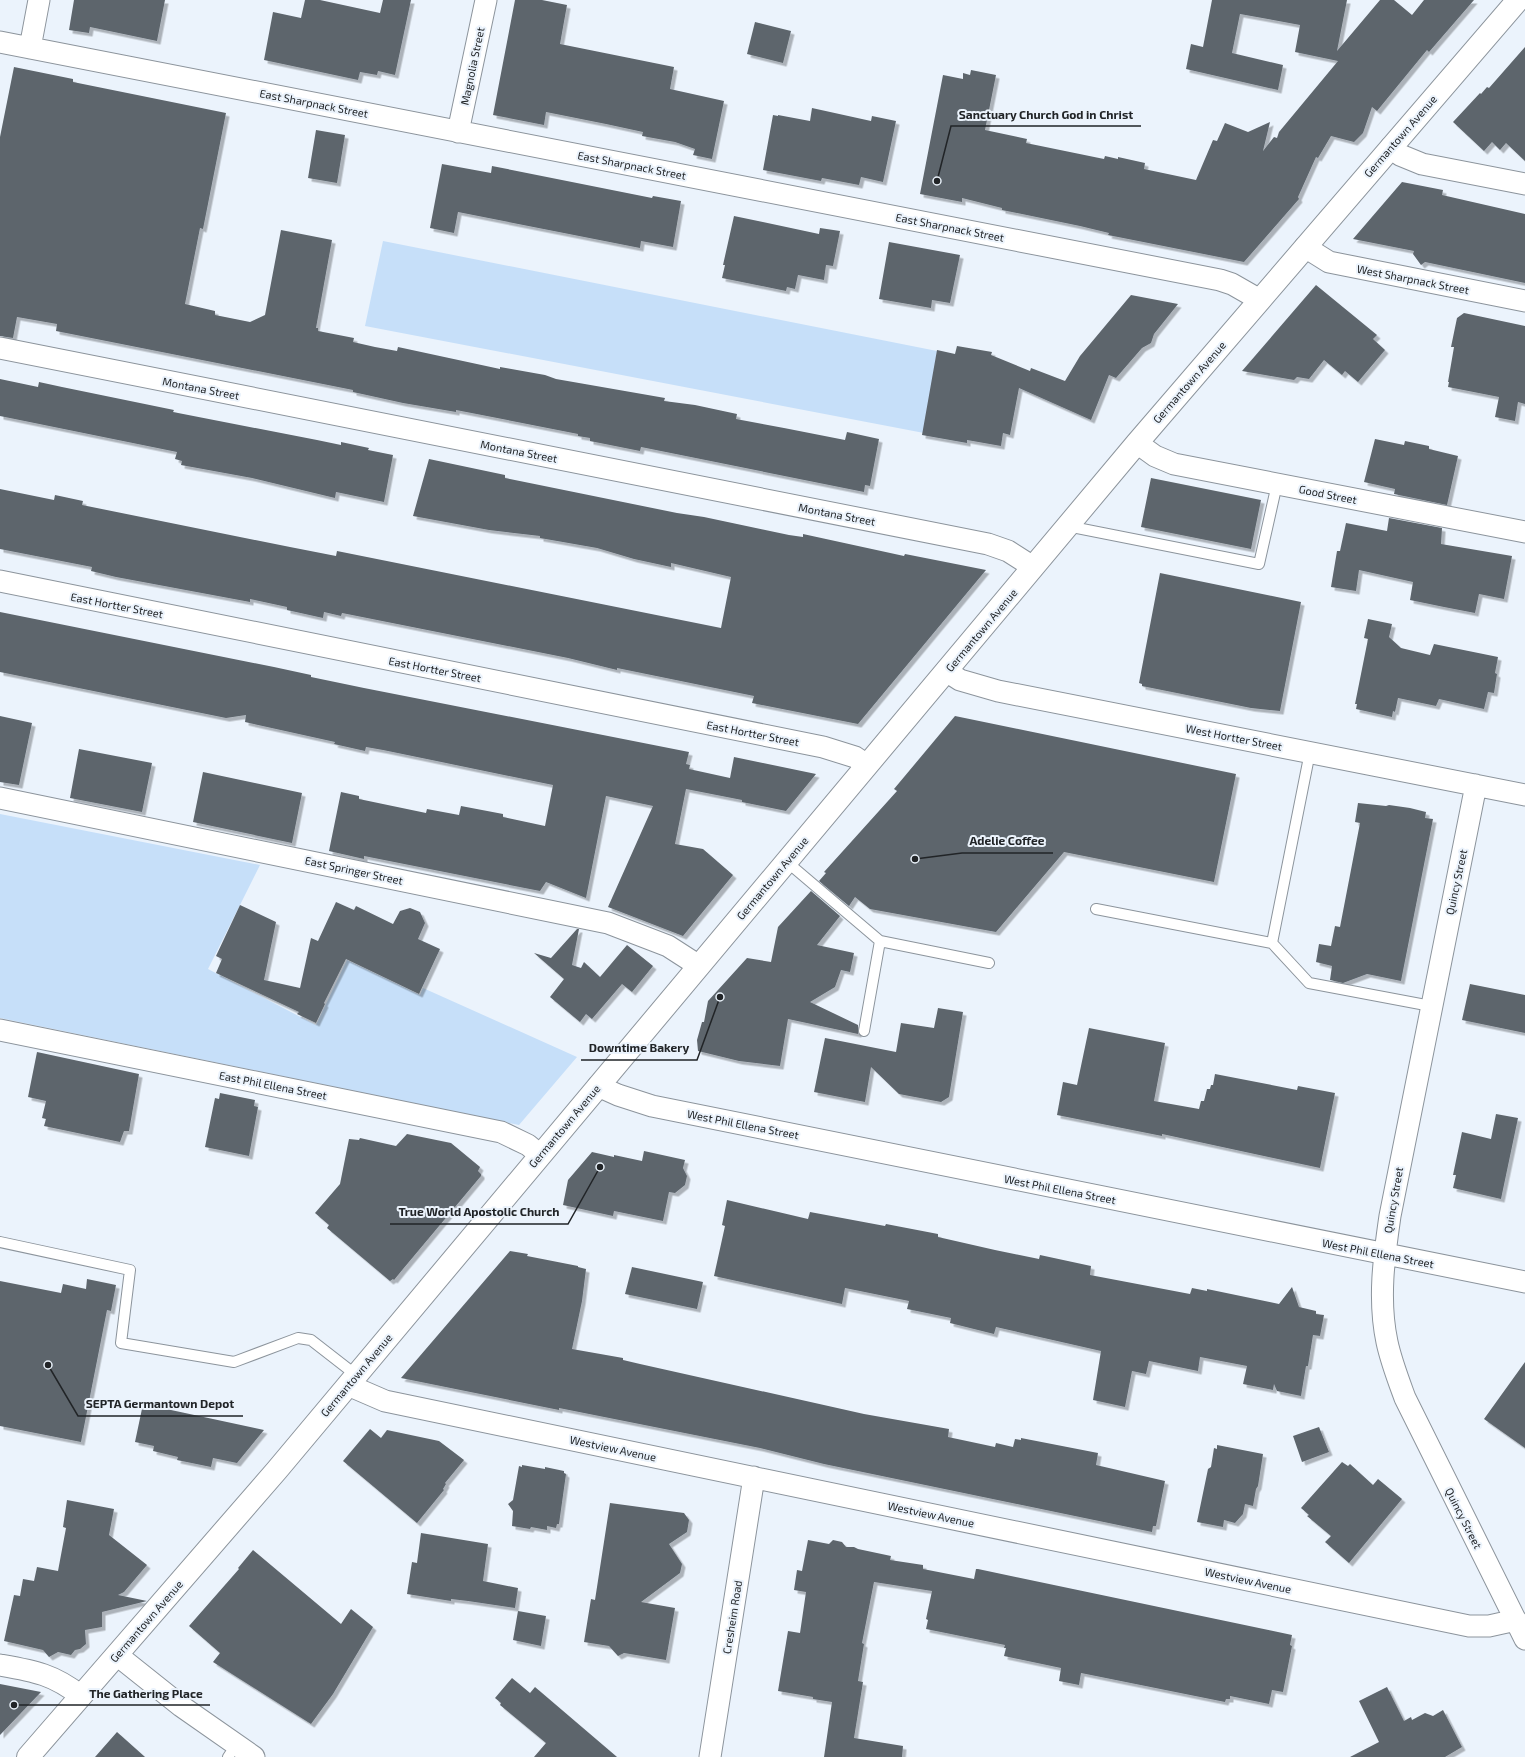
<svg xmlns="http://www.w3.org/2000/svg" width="1525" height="1757" font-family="'Exo 2',sans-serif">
  <defs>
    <filter id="shadow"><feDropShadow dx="3.5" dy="3.5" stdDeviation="0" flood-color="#0004"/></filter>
  </defs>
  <rect width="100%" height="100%" fill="#ebf3fc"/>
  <path fill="#c6dff9" d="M 383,241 L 937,351 L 924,433 L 365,326 Z
    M 0,814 L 260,865 L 208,969 L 316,1025 L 347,960 L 420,995 L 423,988 L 577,1057 L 519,1125 L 0,1018 Z"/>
  <path fill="#5d656c" filter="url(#shadow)" d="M 74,0 L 165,0 L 157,41 L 90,27 L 89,33 L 69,30 Z
    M 305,0 L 320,0 L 380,13 L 383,0 L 411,0 L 395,75 L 378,71 L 377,75 L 360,72 L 358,80 L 264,60 L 273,12 L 301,18 Z
    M 515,0 L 542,0 L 567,5 L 560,44 L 674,67 L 670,89 L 724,101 L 712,159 L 693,155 L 695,149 L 675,142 L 642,136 L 643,132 L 606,124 L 546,112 L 544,125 L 493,115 Z
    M 1212,0 L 1347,0 L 1337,51 L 1380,0 L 1394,0 L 1412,15 L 1424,0 L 1474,0 L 1429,52 L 1427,50 L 1377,111 L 1372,107 L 1363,133 L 1354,142 L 1331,136 L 1318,158 L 1316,157 L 1298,197 L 1299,199 L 1244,262 L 1108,235 L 1109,233 L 1080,226 L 1002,210 L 1002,208 L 962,198 L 962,202 L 920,194 L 943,75 L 963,79 L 963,73 L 970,75 L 971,70 L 996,75 L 985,130 L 1027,139 L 1026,143 L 1104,159 L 1105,156 L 1118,159 L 1118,157 L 1145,163 L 1144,169 L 1196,180 L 1213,140 L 1217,141 L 1225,123 L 1248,132 L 1270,122 L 1263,151 L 1274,137 L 1277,138 L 1279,132 L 1338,61 L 1295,52 L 1300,25 L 1240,14 L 1232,53 L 1283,65 L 1278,90 L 1186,69 L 1191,44 L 1203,47 Z
    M 755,22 L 791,31 L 783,63 L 747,54 Z
    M 1525,47 L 1525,161 L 1506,143 L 1500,150 L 1492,142 L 1484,151 L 1453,122 L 1480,93 L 1481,94 L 1487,87 L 1489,88 Z
    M 14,67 L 73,79 L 73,82 L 226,113 L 203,229 L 200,228 L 185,304 L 215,311 L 215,315 L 250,322 L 265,315 L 281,230 L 332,240 L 316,328 L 318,328 L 318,331 L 354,338 L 353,342 L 375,347 L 397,351 L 398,347 L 500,369 L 500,367 L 545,375 L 556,379 L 665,398 L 664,401 L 695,405 L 737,414 L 736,419 L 784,428 L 845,440 L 847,432 L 879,439 L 870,486 L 865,485 L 864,492 L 641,447 L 640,451 L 590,441 L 590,438 L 578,436 L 578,434 L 456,410 L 456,412 L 403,403 L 353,392 L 353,390 L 56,331 L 57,324 L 17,317 L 13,338 L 0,336 L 0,137 Z
    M 812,108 L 871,121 L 872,116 L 896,121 L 883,182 L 861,177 L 859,185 L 822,178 L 821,181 L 763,170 L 773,115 L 778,116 L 778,115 L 810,121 Z
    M 316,130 L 345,135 L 337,183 L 308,178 Z
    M 442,164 L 491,173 L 492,166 L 652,198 L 653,196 L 681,201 L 673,247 L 641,241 L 640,248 L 458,212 L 454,233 L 430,228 Z
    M 1402,182 L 1443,190 L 1442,195 L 1525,214 L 1525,283 L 1425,262 L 1421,265 L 1413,254 L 1414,251 L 1353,239 Z
    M 734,216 L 819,234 L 820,228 L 840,231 L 833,266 L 826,265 L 824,280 L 798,275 L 795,289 L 787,287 L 786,291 L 722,278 L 725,265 L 723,265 Z
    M 889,242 L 960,255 L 950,303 L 932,300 L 931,308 L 879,299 Z
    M 1316,285 L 1377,335 L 1373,339 L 1385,350 L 1358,382 L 1345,371 L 1342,375 L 1324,360 L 1309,379 L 1297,377 L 1294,380 L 1242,371 Z
    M 1131,295 L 1178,304 L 1154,334 L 1151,343 L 1142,348 L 1116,378 L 1109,375 L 1091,420 L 1019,388 L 1010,435 L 1003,433 L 1001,446 L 967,440 L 967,443 L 922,435 L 937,350 L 955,354 L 957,346 L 992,352 L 991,355 L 1030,371 L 1031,368 L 1065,381 L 1080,356 Z
    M 1464,313 L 1525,326 L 1525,404 L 1518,402 L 1515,421 L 1495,417 L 1499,397 L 1448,387 L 1449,382 L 1448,382 L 1454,347 L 1451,347 L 1457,318 Z
    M 0,379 L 38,387 L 39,382 L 62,387 L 174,410 L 173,412 L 317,440 L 341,445 L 341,442 L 369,448 L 368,450 L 393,455 L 384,502 L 336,492 L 335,498 L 252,478 L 181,465 L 182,461 L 175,459 L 177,452 L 0,416 Z
    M 1375,439 L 1404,445 L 1405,441 L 1429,446 L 1429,449 L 1458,456 L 1447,505 L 1394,494 L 1395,489 L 1364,482 Z
    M 429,459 L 505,475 L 505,478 L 677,513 L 704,517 L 789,535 L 803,537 L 803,534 L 904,556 L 905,554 L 986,570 L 858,724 L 752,703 L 754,696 L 617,668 L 617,670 L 568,658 L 342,613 L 341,616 L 324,612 L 323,618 L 287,610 L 287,607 L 250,599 L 250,602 L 116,577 L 91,571 L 92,567 L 0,549 L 0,489 L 54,500 L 55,495 L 83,501 L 82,505 L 290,547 L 336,556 L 337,551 L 721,628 L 731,577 L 671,563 L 671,567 L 634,559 L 597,548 L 540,538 L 540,536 L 489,530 L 413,516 Z
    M 1151,478 L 1261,500 L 1251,549 L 1141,527 Z
    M 1389,518 L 1442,528 L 1441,544 L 1512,556 L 1504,599 L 1479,594 L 1475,613 L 1444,607 L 1410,600 L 1413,582 L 1359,570 L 1356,591 L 1331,587 L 1337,551 L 1340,551 L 1346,523 L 1387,531 Z
    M 1160,573 L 1301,602 L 1280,711 L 1251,708 L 1142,686 L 1142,684 L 1139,683 Z
    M 0,612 L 274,667 L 311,675 L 311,677 L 364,688 L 689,752 L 686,764 L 690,765 L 689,769 L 730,778 L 734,757 L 816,774 L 786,811 L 742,802 L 742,800 L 686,789 L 675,844 L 703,849 L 733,875 L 683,936 L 608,907 L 653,806 L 606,796 L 586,898 L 546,882 L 540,891 L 364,856 L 364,859 L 329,851 L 341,792 L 359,796 L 359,799 L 426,813 L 427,809 L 459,815 L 461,806 L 503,814 L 503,817 L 545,826 L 553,785 L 383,750 L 366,747 L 365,751 L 334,744 L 335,742 L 245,722 L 246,715 L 226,718 L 0,672 Z
    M 1368,619 L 1392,624 L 1389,637 L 1401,648 L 1430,655 L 1434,644 L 1498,657 L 1495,673 L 1497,674 L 1494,693 L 1488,692 L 1484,709 L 1439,699 L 1436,706 L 1398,698 L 1395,712 L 1393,711 L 1392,717 L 1356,709 L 1357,704 L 1355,704 L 1368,639 L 1364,638 Z
    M 0,716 L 32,723 L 19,785 L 0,782 Z
    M 955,716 L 1236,774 L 1214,882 L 1064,852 L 996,932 L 870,909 L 855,897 L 849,906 L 819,881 L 826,873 L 824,872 L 897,791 L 894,789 Z
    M 79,749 L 152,763 L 142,812 L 70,798 Z
    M 203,772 L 302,793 L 292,843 L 193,822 Z
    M 1358,803 L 1386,806 L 1389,805 L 1410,808 L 1426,812 L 1425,818 L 1433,819 L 1401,981 L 1367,974 L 1343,983 L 1330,980 L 1332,966 L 1316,962 L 1319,944 L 1331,946 L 1335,926 L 1340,927 L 1360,823 L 1355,822 Z
    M 811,891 L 840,916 L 817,945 L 854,953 L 850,972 L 841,970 L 835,987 L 810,1002 L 858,1025 L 858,1034 L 788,1019 L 780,1066 L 739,1061 L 698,1051 L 697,1040 L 702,1022 L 704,1022 L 708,1001 L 747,958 L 771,962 L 778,927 Z
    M 336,902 L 354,910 L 356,906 L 393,924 L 400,911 L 410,908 L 420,912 L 425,923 L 418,939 L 440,949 L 419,994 L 346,959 L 324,1003 L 325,1004 L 316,1023 L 297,1014 L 299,1012 L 216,973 L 222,959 L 216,956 L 240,905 L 276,922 L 264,980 L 300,988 L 311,938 L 318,941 Z
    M 577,929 L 579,929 L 572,965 L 581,968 L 584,962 L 600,977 L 627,945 L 653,966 L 632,992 L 622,984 L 592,1019 L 586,1014 L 580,1022 L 550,997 L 564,979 L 534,953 L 551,958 Z
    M 1470,984 L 1525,995 L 1525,1033 L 1462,1020 Z
    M 938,1008 L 963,1012 L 949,1097 L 941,1102 L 899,1094 L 871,1067 L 865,1102 L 814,1092 L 825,1038 L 896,1052 L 901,1023 L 934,1028 Z
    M 1089,1028 L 1165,1043 L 1154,1101 L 1199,1109 L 1201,1101 L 1204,1101 L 1207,1089 L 1210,1089 L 1211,1085 L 1213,1085 L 1215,1074 L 1297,1090 L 1298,1086 L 1335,1093 L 1320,1168 L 1162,1134 L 1162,1136 L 1057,1115 L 1063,1082 L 1077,1085 Z
    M 37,1052 L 139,1074 L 129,1131 L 124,1131 L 120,1142 L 44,1126 L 46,1119 L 42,1118 L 46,1101 L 28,1097 Z
    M 220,1093 L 255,1100 L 254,1106 L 258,1107 L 249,1156 L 205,1147 L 215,1098 L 219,1099 Z
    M 1496,1114 L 1518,1118 L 1501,1199 L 1453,1188 L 1456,1175 L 1453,1175 L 1462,1132 L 1491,1139 Z
    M 407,1134 L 451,1143 L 480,1167 L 478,1171 L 481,1174 L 481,1176 L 403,1269 L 394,1280 L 393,1279 L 390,1281 L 327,1228 L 329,1225 L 315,1213 L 340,1184 L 349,1139 L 359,1140 L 360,1138 L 396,1146 Z
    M 644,1151 L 685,1160 L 683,1168 L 687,1176 L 685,1185 L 675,1193 L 669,1192 L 663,1221 L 614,1211 L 613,1216 L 563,1205 L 568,1180 L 592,1152 L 614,1157 L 614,1155 L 642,1161 Z
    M 727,1200 L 808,1219 L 810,1212 L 885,1226 L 886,1224 L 938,1234 L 938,1237 L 995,1250 L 1039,1259 L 1040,1255 L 1091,1266 L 1090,1275 L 1190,1294 L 1192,1288 L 1207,1291 L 1207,1289 L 1279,1304 L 1292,1287 L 1299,1307 L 1316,1311 L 1316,1314 L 1324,1315 L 1320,1336 L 1313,1335 L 1308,1366 L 1306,1366 L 1301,1396 L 1277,1391 L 1274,1384 L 1273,1390 L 1243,1384 L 1247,1366 L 1200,1357 L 1198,1371 L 1149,1361 L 1146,1374 L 1132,1371 L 1125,1407 L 1093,1400 L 1101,1351 L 996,1327 L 994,1334 L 950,1323 L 951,1318 L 907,1309 L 909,1301 L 845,1288 L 842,1304 L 714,1276 L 725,1226 L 722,1225 Z
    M 510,1251 L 528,1254 L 527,1256 L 578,1266 L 578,1267 L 586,1269 L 582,1301 L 572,1349 L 623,1358 L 623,1360 L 640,1364 L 864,1414 L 949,1429 L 948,1437 L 995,1447 L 996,1443 L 1013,1447 L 1015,1439 L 1021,1440 L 1021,1438 L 1098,1453 L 1096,1465 L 1165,1481 L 1156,1526 L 1153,1526 L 1152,1532 L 824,1464 L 760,1448 L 559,1408 L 559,1410 L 401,1378 Z
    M 632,1267 L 703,1282 L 697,1309 L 625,1294 Z
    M 87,1279 L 116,1285 L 111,1311 L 107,1310 L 81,1442 L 0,1426 L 0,1281 L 61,1293 L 63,1284 L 86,1289 Z
    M 1525,1362 L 1525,1448 L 1484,1419 Z
    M 143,1404 L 199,1416 L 264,1430 L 237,1463 L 213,1458 L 211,1467 L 177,1460 L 178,1457 L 153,1451 L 154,1446 L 135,1442 Z
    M 1319,1427 L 1329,1452 L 1302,1462 L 1293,1436 Z
    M 370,1429 L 381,1438 L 387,1430 L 439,1441 L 464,1460 L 445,1483 L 446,1484 L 443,1489 L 444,1490 L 417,1523 L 343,1461 Z
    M 1217,1445 L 1263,1454 L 1258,1486 L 1256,1489 L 1253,1506 L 1245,1504 L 1243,1514 L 1235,1523 L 1224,1520 L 1223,1527 L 1197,1522 L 1208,1469 L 1211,1467 L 1214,1448 L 1217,1449 Z
    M 1342,1462 L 1348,1466 L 1350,1464 L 1373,1485 L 1378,1479 L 1402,1499 L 1349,1563 L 1325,1542 L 1331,1536 L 1307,1516 L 1309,1515 L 1301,1508 Z
    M 522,1465 L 545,1469 L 545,1467 L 564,1471 L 564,1473 L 566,1474 L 559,1524 L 557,1524 L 556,1528 L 547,1526 L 547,1530 L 531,1527 L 530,1529 L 512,1526 L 513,1511 L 508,1504 L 513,1500 L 519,1466 L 522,1467 Z
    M 67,1500 L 114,1509 L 109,1535 L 147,1565 L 124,1592 L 118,1595 L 147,1601 L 102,1612 L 102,1627 L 85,1630 L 86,1644 L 80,1649 L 75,1650 L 71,1655 L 58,1652 L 49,1657 L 43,1650 L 4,1641 L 14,1595 L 20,1596 L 23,1579 L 34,1581 L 37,1567 L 58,1571 L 66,1528 L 63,1527 Z
    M 610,1503 L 684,1513 L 689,1520 L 687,1532 L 669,1544 L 682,1564 L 680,1573 L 641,1602 L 675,1608 L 666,1660 L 624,1653 L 618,1656 L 609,1646 L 584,1642 L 591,1599 L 595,1600 Z
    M 421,1533 L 488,1544 L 483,1581 L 518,1588 L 515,1608 L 468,1601 L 451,1599 L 451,1601 L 407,1594 L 412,1562 L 417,1563 Z
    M 808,1540 L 829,1544 L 833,1540 L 842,1542 L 846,1547 L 854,1547 L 858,1549 L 891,1556 L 890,1560 L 923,1565 L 923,1569 L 974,1579 L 976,1569 L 978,1569 L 1292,1635 L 1290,1645 L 1292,1646 L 1283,1692 L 1272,1690 L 1269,1704 L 1230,1696 L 1230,1699 L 1226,1699 L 1225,1702 L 1081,1673 L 1079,1685 L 1059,1681 L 1061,1668 L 1004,1656 L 1006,1648 L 1004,1648 L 1005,1645 L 926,1629 L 928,1620 L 926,1619 L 932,1591 L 874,1582 L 862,1643 L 864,1644 L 858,1681 L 863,1682 L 854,1738 L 903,1746 L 902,1757 L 824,1757 L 832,1702 L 813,1699 L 813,1697 L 778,1691 L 788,1631 L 800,1633 L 806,1592 L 794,1590 L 797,1570 L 802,1571 Z
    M 253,1550 L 341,1624 L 351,1609 L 373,1627 L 333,1694 L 311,1724 L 213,1662 L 220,1653 L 189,1626 L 239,1569 L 238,1568 Z
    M 518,1611 L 546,1616 L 541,1646 L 513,1640 Z
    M 512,1678 L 530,1693 L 535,1687 L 617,1757 L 534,1757 L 546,1743 L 500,1705 L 501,1703 L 495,1698 Z
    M 0,1684 L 41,1692 L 0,1735 Z
    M 1387,1687 L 1404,1721 L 1411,1717 L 1412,1720 L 1425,1713 L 1433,1716 L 1443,1710 L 1462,1747 L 1445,1757 L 1350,1757 L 1379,1742 L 1359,1701 Z
    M 117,1732 L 145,1757 L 95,1757 Z"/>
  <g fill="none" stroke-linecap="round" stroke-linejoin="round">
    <defs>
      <path id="lane" d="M 1067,526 L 1259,564 L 1277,484
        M 1310,752 L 1272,943 L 1309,983 L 1431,1006
        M 787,862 L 880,941 L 864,1031
        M 1096,909 L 1272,943
        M 880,941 L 989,963
        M 0,1242 L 130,1270 L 121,1343 L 234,1362 L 298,1338 L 311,1340 L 356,1375
        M 228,1757 L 236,1745"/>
      <path id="street" d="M 0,42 L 1220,280 L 1232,284 L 1260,300
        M 30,48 L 39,0
        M 458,132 L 486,0
        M 1391,147 L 1400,155 L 1422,164 L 1525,184
        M 1305,247 L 1329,262 L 1344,265 L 1525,301
        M 0,348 L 988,544 L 1008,551 L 1033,567
        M 1137,443 L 1155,456 L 1174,464 L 1525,532
        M 0,581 L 823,747 L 855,757 L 867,765
        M 946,671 L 960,680 L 998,691 L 1525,795
        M 1476,785 L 1390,1216 C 1384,1257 1378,1300 1387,1342 C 1391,1361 1398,1379 1405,1398 L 1525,1639
        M 0,798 L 608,923 L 668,946 L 699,966
        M 0,1030 L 501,1132 L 528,1145 L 540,1155
        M 598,1086 L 618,1095 L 652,1106 L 1525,1282
        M 348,1385 L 385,1401 L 1469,1626 L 1489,1626 L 1516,1620
        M 117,1655 L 181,1706 L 254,1757
        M 0,1665 C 34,1671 53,1674 81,1696
        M 710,1757 L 754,1477"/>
      <path id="primary" d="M 28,1757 L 277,1470 L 1137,443 L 1518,0"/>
    </defs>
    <use href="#lane" stroke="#8c949c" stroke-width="12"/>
    <use href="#street" stroke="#8c949c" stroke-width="23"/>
    <use href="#primary" stroke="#8c949c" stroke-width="24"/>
    <use href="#lane" stroke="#fff" stroke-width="10"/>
    <use href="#street" stroke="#fff" stroke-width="21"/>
    <use href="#primary" stroke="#fff" stroke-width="22"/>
  </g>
  <g text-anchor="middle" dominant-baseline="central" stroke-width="4" stroke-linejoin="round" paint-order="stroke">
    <g font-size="11" fill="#212427" stroke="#ebf3fc">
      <text transform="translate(472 66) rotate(-78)">Magnolia Street</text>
      <text transform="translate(314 103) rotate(11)">East Sharpnack Street</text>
      <text transform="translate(1400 136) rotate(-49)">Germantown Avenue</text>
      <text transform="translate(632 165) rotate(11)">East Sharpnack Street</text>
      <text transform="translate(950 227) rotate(11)">East Sharpnack Street</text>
      <text transform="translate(1413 279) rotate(11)">West Sharpnack Street</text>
      <text transform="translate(1189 382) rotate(-49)">Germantown Avenue</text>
      <text transform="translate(201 388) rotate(11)">Montana Street</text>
      <text transform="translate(519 451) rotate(11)">Montana Street</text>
      <text transform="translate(1328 494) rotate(11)">Good Street</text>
      <text transform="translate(837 514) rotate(11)">Montana Street</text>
      <text transform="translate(117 605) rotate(11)">East Hortter Street</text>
      <text transform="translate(981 630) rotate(-50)">Germantown Avenue</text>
      <text transform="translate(435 669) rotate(11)">East Hortter Street</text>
      <text transform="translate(753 733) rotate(11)">East Hortter Street</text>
      <text transform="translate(1234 737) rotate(11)">West Hortter Street</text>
      <text transform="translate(354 870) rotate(12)">East Springer Street</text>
      <text transform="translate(772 878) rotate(-50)">Germantown Avenue</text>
      <text transform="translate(1456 882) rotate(-78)">Quincy Street</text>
      <text transform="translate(273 1085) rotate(11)">East Phil Ellena Street</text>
      <text transform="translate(743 1124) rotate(11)">West Phil Ellena Street</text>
      <text transform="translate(564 1126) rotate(-50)">Germantown Avenue</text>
      <text transform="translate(1060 1189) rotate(11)">West Phil Ellena Street</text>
      <text transform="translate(1393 1200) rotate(-80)">Quincy Street</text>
      <text transform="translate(1378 1253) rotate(11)">West Phil Ellena Street</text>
      <text transform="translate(356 1375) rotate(-50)">Germantown Avenue</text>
      <text transform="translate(613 1448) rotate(12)">Westview Avenue</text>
      <text transform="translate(931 1514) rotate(12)">Westview Avenue</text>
      <text transform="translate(1464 1518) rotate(63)">Quincy Street</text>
      <text transform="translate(1248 1580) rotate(12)">Westview Avenue</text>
      <text transform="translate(732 1617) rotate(-81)">Cresheim Road</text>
      <text transform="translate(146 1621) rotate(-49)">Germantown Avenue</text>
    </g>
  </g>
  <path fill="none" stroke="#212427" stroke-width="1.5" d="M937 181L951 126H1141M915 859L962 853H1053M720 997L697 1060H581M600 1167L568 1224H390M48 1365L78 1416H243M14 1705L81 1705H210"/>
  <g fill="#212427" stroke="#ebf3fc" stroke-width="1.5">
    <circle cx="937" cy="181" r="4"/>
    <circle cx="915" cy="859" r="4"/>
    <circle cx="720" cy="997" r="4"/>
    <circle cx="600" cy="1167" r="4"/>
    <circle cx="48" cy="1365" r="4"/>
    <circle cx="14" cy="1705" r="4"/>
  </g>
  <g font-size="12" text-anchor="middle" font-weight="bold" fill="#212427" stroke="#ebf3fc" stroke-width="4" stroke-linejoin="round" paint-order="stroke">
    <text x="1046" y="119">Sanctuary Church God in Christ</text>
    <text x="1007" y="845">Adelie Coffee</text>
    <text x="639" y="1052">Downtime Bakery</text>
    <text x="479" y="1216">True World Apostolic Church</text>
    <text x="160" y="1408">SEPTA Germantown Depot</text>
    <text x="146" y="1698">The Gathering Place</text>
  </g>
</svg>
